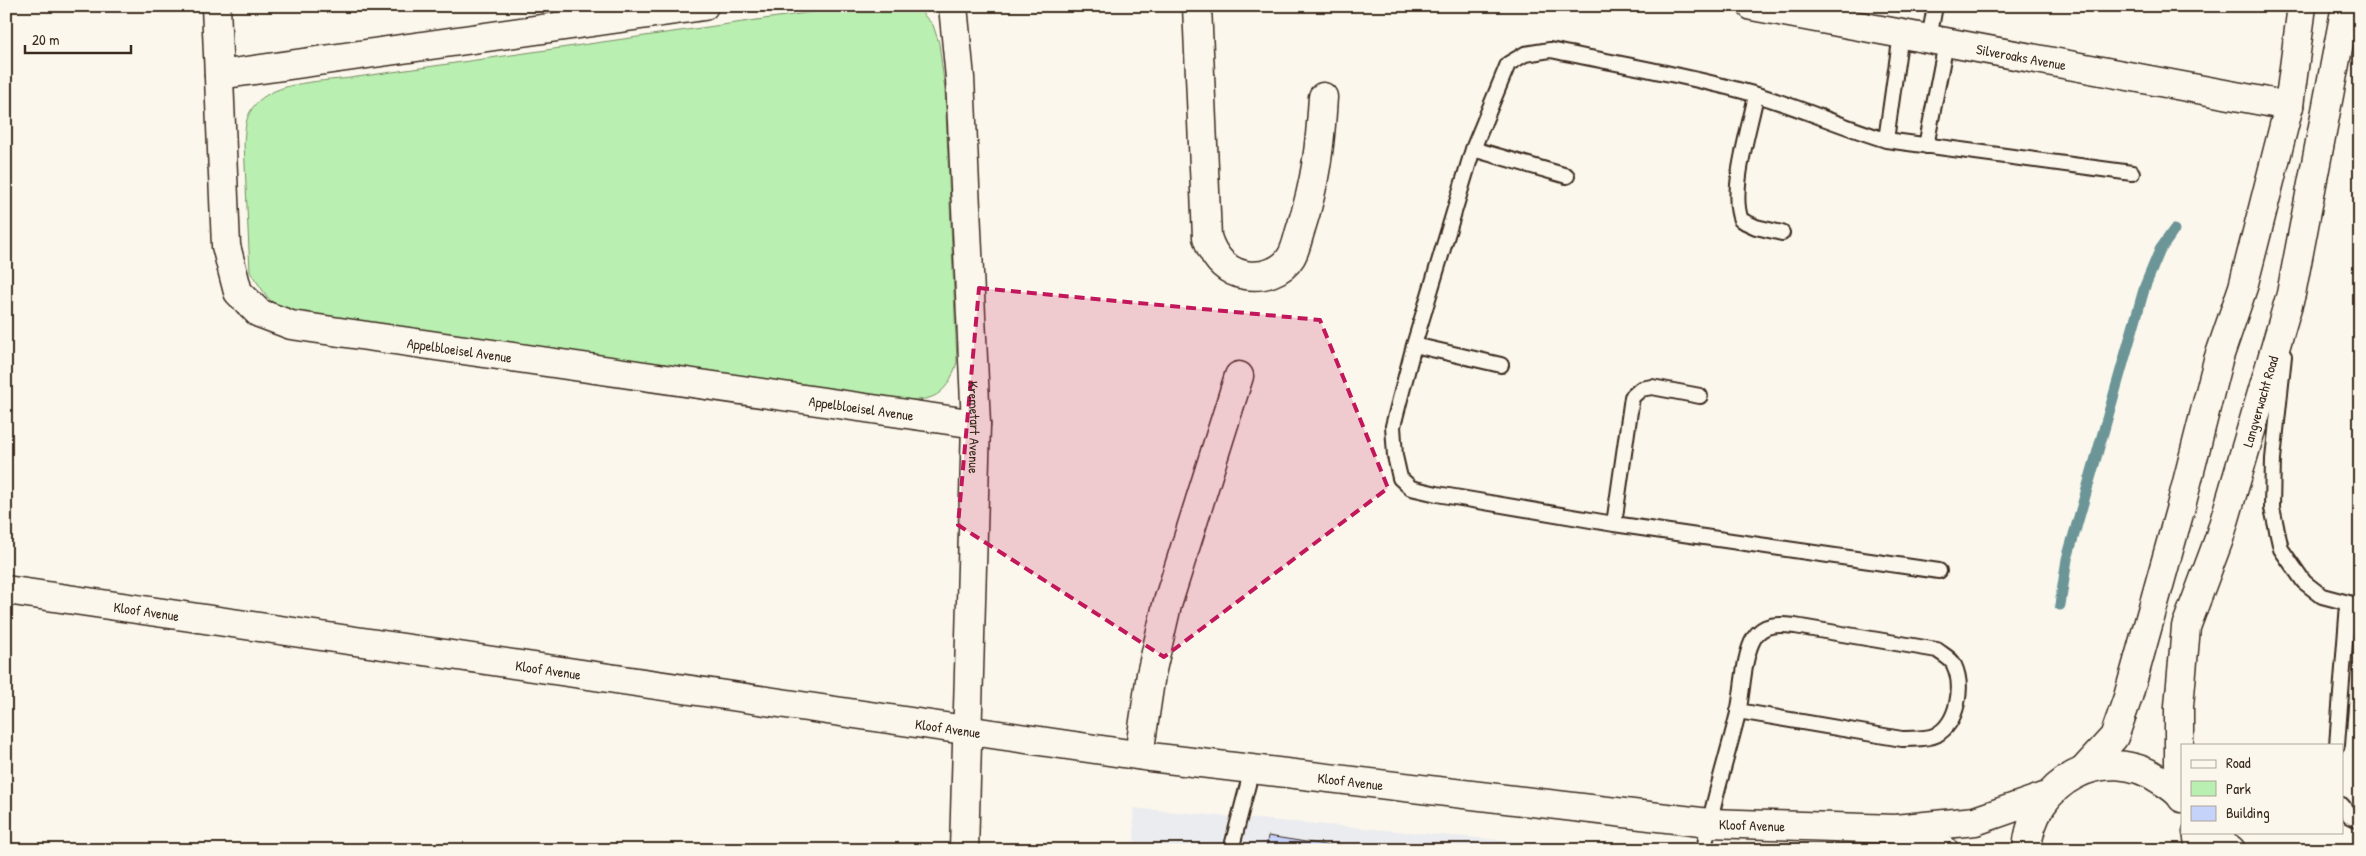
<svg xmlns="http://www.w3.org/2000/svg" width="2366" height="856" font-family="'Patrick Hand',sans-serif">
  <rect width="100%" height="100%" fill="#fbf7ec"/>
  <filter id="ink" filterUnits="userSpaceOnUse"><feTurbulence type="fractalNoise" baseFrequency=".02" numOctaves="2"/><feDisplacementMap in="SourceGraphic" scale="10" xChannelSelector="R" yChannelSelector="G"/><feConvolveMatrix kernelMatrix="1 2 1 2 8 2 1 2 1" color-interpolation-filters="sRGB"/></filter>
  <g filter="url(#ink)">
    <path fill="#ebecf0" d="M 1133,808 L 1211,815 L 1616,850 L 1135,850 Z"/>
    <path fill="#b9efb0" stroke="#7a8c67" d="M 855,6 L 910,6 L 920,11 L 933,25 L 939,43 L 945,90 L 957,362 C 947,396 932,403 898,399 L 293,312 L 278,307 L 268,298 L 250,272 L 244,143 C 245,132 245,121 250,112 C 266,81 319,82 350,78 Z"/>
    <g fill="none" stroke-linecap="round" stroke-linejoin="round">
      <path stroke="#6c9597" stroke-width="11" d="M 2060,605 L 2067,559 L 2145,286 L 2160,250 L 2174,230"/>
    </g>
    <path fill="#c5d2f9" stroke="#3b2a1e" d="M 1268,836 L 1356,850 L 1266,850 Z"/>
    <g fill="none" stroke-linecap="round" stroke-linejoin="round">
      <defs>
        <path id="service" d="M 1929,39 L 1935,6
          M 1756,95 C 1750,127 1729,191 1741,220 L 1756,227 L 1782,233
          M 1886,140 L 1901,34
          M 1926,146 L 1946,43
          M 1473,149 L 1567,176
          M 1414,345 L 1501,365
          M 2284,356 L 2273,459 L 2272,508 L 2281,549 L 2304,582 L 2322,596 L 2360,606
          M 1614,524 L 1632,397 L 1641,389 L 1652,387 L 1700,396
          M 1939,571 L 1614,524 L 1437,494 L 1411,488 L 1400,478 L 1395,456 L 1393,426 L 1414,345 L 1473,149 L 1508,64 L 1525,54 L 1550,50 C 1619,64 1690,76 1757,95 C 1801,108 1843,127 1886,140 L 2132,173
          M 2337,745 L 2348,604
          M 2342,805 L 2350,816 L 2360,821
          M 1231,850 L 1252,769
          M 1704,850 C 1712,803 1727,758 1738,713 C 1743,691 1743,657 1754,638 C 1763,623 1780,624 1795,626 L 1937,650 C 1942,654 1952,659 1954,665 C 1964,686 1958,723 1936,735 C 1926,740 1913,738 1902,739 L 1738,711"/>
        <g id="minor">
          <path id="s1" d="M 216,6 L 226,246 L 238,292 L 259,313 L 291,325 L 976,424"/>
          <path id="s2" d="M 953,6 L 960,78 L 976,424 L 964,850"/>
          <path d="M 1197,6 L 1207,237 C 1213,256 1224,271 1245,275 C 1262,278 1282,272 1291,257 C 1296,249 1298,237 1301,228 C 1316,181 1320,146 1323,97"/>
          <path id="s3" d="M 1752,6 L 2289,106"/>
          <path d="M 219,75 L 704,6"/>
          <path id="s4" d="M 6,590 L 1150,757 L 1709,823 L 1895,829 L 1975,821 L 2047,796"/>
          <path d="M 1139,755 L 1151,674 L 1167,605 L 1239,376"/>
          <path d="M 1897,830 L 1944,850"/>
          <path d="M 2208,832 L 2231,850"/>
        </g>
        <g id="tertiary">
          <path d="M 2084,770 L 2114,737 L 2128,697 L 2180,510 L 2218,360 L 2243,287 L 2289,106 L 2302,6"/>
          <path id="s5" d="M 2179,793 L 2179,706 L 2186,627 L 2219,539 L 2291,294 L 2346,6"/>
          <path d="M 2197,832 L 2200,850"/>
          <path d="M 2027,850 C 2031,782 2105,741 2162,781 C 2170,786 2178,791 2182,798"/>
        </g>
      </defs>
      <use href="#service" stroke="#3b2a1e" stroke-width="18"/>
      <use href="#minor" stroke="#3b2a1e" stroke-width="31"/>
      <use href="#tertiary" stroke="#3b2a1e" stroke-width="31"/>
      <use href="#service" stroke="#fbf7ec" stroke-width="14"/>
      <use href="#minor" stroke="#fbf7ec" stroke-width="28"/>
      <use href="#tertiary" stroke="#fbf7ec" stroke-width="28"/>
    </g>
  </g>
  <path fill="#c2185b" fill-opacity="0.2" stroke="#c2185b" stroke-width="4" stroke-dasharray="10 6" stroke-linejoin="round" d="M 979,288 L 1320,320 L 1388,488 L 1164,657 L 958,525 Z"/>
  <g text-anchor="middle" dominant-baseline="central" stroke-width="5" stroke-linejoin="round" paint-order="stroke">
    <g font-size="14" fill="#3b2a1e" stroke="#fbf7ec">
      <text stroke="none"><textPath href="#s3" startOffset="274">Silveroaks Avenue</textPath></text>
      <text stroke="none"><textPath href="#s1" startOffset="522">Appelbloeisel Avenue</textPath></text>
      <text stroke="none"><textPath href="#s5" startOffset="404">Langverwacht Road</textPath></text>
      <text stroke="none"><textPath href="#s1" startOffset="928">Appelbloeisel Avenue</textPath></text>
      <text stroke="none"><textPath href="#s2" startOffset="422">Kremetart Avenue</textPath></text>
      <text stroke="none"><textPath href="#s4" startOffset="142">Kloof Avenue</textPath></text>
      <text stroke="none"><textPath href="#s4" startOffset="548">Kloof Avenue</textPath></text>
      <text stroke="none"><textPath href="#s4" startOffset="952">Kloof Avenue</textPath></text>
      <text stroke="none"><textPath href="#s4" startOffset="1358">Kloof Avenue</textPath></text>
      <text stroke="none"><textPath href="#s4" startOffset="1762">Kloof Avenue</textPath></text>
    </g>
  </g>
  <rect width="2366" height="856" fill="none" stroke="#fbf7ec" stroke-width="25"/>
  <rect x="12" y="12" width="2341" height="831" fill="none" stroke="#3b2a1e" stroke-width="2" filter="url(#ink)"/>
  <rect x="2181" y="744" width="162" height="90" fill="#fbf7ec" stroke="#aea59a"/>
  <rect x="2191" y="760" width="25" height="8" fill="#fbf7ec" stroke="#aea59a"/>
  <text x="2226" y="768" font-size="15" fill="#3b2a1e">Road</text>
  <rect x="2191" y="781" width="25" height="15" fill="#b9efb0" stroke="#aea59a"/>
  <text x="2226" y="794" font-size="15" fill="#3b2a1e">Park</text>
  <rect x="2191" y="806" width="25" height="15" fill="#c5d2f9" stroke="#aea59a"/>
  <text x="2226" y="818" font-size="15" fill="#3b2a1e">Building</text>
  <path d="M25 45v8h106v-8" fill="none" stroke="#3b2a1e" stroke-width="2.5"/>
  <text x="32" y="45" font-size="15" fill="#3b2a1e" stroke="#fbf7ec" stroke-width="4" paint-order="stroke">20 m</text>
</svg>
